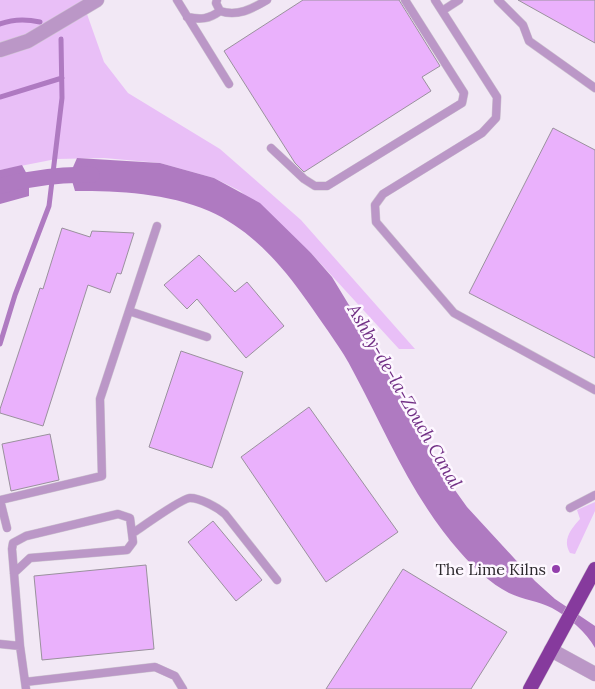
<svg xmlns="http://www.w3.org/2000/svg" width="595" height="689" font-family="Lora,serif">
  <rect width="100%" height="100%" fill="#f2e8f5"/>
  <path fill="#e9bff7" d="M 0,0 L 82,0 L 104,62 L 128,93 L 220,149 L 301,220 L 415,349 L 399,349 L 311,253 L 240,191 L 214,178 L 160,163 L 104,158 L 56,159 L 0,170 Z
    M 595,502 L 595,511 L 575,554 L 570,553 C 562,540 571,529 580,519 L 577,510 Z"/>
  <path fill="#af7ac1" d="M 77,158 L 160,163 L 214,178 L 260,203 L 311,253 L 332,277 L 395,381 L 447,479 L 467,507 L 535,581 L 555,599 L 595,626 L 595,648 C 586,632 569,617 552,608 C 539,601 523,600 509,593 C 490,583 474,568 460,552 C 411,496 388,436 353,371 C 342,349 326,329 312,308 C 285,269 254,231 209,211 C 167,193 120,191 75,191 L 70,174 Z
    M 22,165 L 29,178 L 29,196 L 0,204 L 0,170 Z"/>
  <g fill="none" stroke-linecap="round" stroke-linejoin="round">
    <path stroke="#af7ac1" stroke-width="5" d="M 0,24 C 13,19 26,19 40,22
      M 0,97 L 62,78
      M 0,344 L 15,295 L 49,206 L 62,98 L 61,39"/>
    <path stroke="#af7ac1" stroke-width="16" d="M 0,186 C 31,178 60,174 92,175"/>
  </g>
  <path fill="#eab1fc" stroke="#9a919d" d="M 303,0 L 399,0 L 440,66 L 422,77 L 431,91 L 304,172 L 295,163 L 224,51 Z
    M 518,0 L 595,0 L 595,43 Z
    M 553,128 L 595,150 L 595,358 L 469,293 Z
    M 62,228 L 90,237 L 92,231 L 134,233 L 121,274 L 117,273 L 110,293 L 88,285 L 43,426 L 0,413 L 0,409 L 40,288 L 43,289 Z
    M 199,255 L 235,292 L 247,282 L 284,326 L 246,358 L 197,299 L 187,309 L 164,285 Z
    M 181,351 L 243,372 L 212,468 L 149,447 Z
    M 309,407 L 398,532 L 326,582 L 241,457 Z
    M 50,434 L 59,480 L 11,491 L 2,444 Z
    M 213,521 L 262,580 L 236,601 L 188,542 Z
    M 146,565 L 154,649 L 42,660 L 34,576 Z
    M 403,569 L 507,632 L 471,689 L 326,689 Z"/>
  <g fill="none" stroke-linecap="round" stroke-linejoin="round">
    <defs>
      <path id="service" d="M 177,0 L 229,84
        M 217,0 L 216,3 L 220,11
        M 435,0 L 497,97 L 496,118 L 482,133 L 383,194 L 375,205 L 376,222 L 454,313 L 595,390
        M 498,0 L 523,25 L 529,41 L 595,88
        M 442,11 L 459,0
        M 187,17 C 201,20 209,19 220,11 C 237,17 252,9 267,0
        M 271,148 L 304,179 L 315,186 L 327,186 L 462,103 L 464,93 L 405,0
        M 129,311 L 207,337
        M 0,500 L 102,476 L 100,399 L 157,226
        M 0,500 L 7,528
        M 570,508 L 595,495
        M 133,533 C 142,527 182,498 190,498 C 200,498 217,507 225,514 L 277,580
        M 14,573 L 30,558 L 127,550 L 133,542 L 130,518 L 118,514 L 26,536 L 13,543 L 12,549 L 20,646 L 26,689
        M 0,644 L 20,646
        M 25,682 L 155,667 L 175,676 L 183,689"/>
      <path id="minor" d="M 0,50 L 28,41 L 97,0
        M 551,650 L 595,674"/>
      <path id="trunk" d="M 530,689 L 595,569"/>
    </defs>
    <use href="#service" stroke="#cec5d1" stroke-width="9"/>
    <use href="#minor" stroke="#cec5d1" stroke-width="15"/>
    <use href="#trunk" stroke="#cec5d1" stroke-width="15"/>
    <use href="#service" stroke="#bb97c7" stroke-width="8"/>
    <use href="#minor" stroke="#bb97c7" stroke-width="14"/>
    <use href="#trunk" stroke="#863a9d" stroke-width="14"/>
  </g>
  <circle fill="#933eac" stroke="#fdf7ff" stroke-width="2" cx="556" cy="569" r="5"/>
  <g text-anchor="middle" dominant-baseline="central" stroke-width="5" stroke-linejoin="round" paint-order="stroke">
    <g font-size="16" fill="#2c282d" stroke="#fdf7ff" text-anchor="end">
      <text x="546" y="569">The Lime Kilns</text>
    </g>
    <g font-size="18" font-style="italic" fill="#712f85" stroke="#fdf7ff">
      <text transform="translate(405 396) rotate(60)">Ashby-de-la-Zouch Canal</text>
    </g>
  </g>
</svg>
